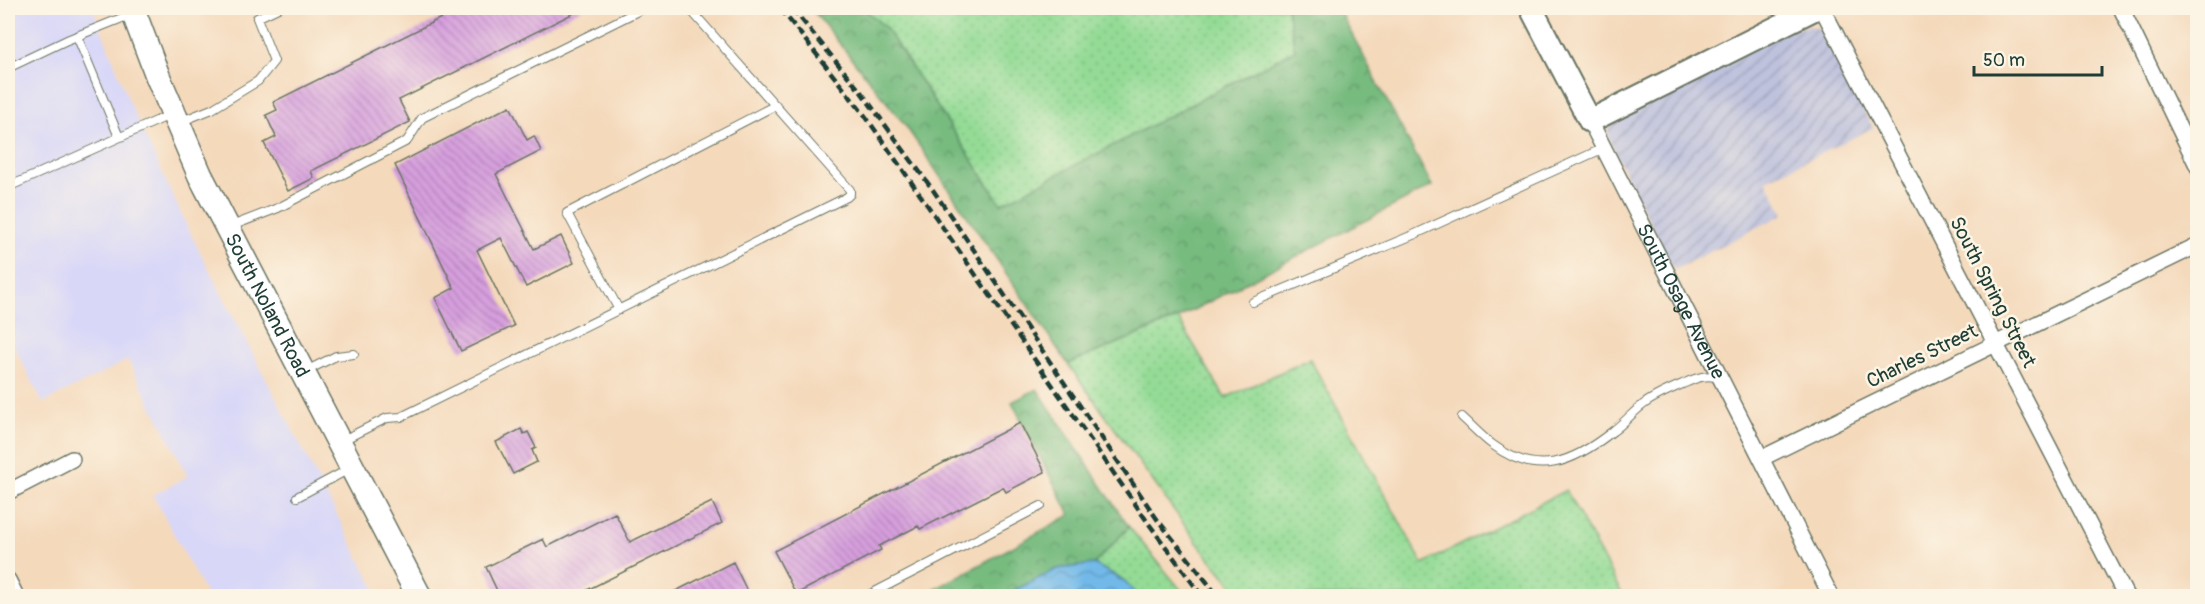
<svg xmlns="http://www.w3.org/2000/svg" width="2205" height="604" font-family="Pangolin,sans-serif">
  <defs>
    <pattern id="industrial-furrows" width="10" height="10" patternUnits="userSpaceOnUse" patternTransform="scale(1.5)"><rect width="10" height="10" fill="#bfc2dd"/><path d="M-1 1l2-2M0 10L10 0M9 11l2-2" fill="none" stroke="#9b9fb4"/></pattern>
    <pattern id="grass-dots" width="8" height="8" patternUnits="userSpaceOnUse" patternTransform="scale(1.5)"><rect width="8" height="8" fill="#94db96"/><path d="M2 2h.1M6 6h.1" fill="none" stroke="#7fbd82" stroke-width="1.8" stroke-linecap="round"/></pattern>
    <pattern id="forest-crowns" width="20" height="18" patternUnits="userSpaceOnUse" patternTransform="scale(1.5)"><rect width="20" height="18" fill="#77bb7f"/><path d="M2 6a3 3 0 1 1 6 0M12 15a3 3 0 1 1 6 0" fill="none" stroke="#619969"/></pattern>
    <pattern id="water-waves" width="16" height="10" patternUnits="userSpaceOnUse" patternTransform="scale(1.5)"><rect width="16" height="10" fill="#72b9e9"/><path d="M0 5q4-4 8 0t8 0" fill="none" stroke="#5d98be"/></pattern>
    <pattern id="building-back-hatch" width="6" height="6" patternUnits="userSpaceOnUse" patternTransform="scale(1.5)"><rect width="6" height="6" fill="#d79fde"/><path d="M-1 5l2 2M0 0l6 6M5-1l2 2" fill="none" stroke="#ae83b5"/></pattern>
  </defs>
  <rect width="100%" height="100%" fill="#fcf5e5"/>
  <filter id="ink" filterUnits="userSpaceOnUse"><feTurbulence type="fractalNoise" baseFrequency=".0167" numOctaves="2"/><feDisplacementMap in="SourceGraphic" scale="12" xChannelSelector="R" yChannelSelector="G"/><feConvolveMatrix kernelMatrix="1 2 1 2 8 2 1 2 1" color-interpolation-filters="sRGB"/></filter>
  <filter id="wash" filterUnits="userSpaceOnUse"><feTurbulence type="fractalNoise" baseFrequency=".008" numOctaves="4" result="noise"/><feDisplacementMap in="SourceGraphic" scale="24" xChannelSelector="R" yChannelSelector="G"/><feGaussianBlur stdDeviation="1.35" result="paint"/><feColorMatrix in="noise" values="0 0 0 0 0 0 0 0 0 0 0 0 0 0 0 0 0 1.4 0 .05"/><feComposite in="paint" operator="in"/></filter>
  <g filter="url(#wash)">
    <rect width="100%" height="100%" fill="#f4d9bb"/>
    <path fill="#d8d7f8" d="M 8,8 L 93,8 L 131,106 L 189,231 L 379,596 L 207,596 L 153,495 L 188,476 L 128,360 L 43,403 L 8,334 Z"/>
    <path fill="url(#industrial-furrows)" d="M 1809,26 L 1821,29 L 1873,128 L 1766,180 L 1784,214 L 1674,270 L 1611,144 L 1607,131 L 1612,120 L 1789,30 Z"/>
    <path fill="url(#grass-dots)" stroke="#5a8c65" stroke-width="1.5" d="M 863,8 L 1287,8 L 1295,50 L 1001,205 L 886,28 Z
      M 1178,318 L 1225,398 L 1310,359 L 1423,564 L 1566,490 L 1623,596 L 1241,596 L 1202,549 L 1068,364 Z
      M 1129,527 L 1186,596 L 1138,596 L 1125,581 L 1094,564 Z"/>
    <path fill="url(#forest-crowns)" stroke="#4b7c5a" stroke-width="1.5" d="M 811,8 L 863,8 L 886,28 L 1001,204 L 1295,50 L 1287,8 L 1338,8 L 1432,186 L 1178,318 L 1068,364 L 905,125 Z
      M 1037,389 L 1129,527 L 1094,564 L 1057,569 L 1009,593 L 991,596 L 923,596 L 1070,515 L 1012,402 Z"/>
    <path fill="url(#water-waves)" stroke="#487b8e" stroke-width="1.5" d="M 1094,564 L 1125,581 L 1138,596 L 991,596 L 1009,593 L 1057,569 Z"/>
    <g id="blocks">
      <path fill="url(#building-back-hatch)" d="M 461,8 L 584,8 L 399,100 L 410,122 L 311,171 L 314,178 L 288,191 L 264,143 L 276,137 L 266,115 L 277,110 L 273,102 Z
        M 510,106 L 527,140 L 534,136 L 541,151 L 496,174 L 534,249 L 561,236 L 574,263 L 526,287 L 501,238 L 477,250 L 514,326 L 461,351 L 435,298 L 454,288 L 395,165 Z
        M 1020,423 L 1045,472 L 1006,492 L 1003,487 L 920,529 L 918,526 L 879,546 L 881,550 L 796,594 L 774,551 Z
        M 521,429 L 524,434 L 528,432 L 536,448 L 532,450 L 537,462 L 513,474 L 496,442 Z
        M 712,502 L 722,523 L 573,597 L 500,597 L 486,567 L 543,539 L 547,547 L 615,513 L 630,542 Z
        M 733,562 L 750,597 L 664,597 Z"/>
    </g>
  </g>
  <g filter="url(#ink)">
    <use href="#blocks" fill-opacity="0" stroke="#6a7463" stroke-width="1.5"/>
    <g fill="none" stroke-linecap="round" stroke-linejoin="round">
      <defs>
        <path id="lane" d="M 77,36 L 119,137
          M 8,68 L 67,40 L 147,8
          M 182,121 L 212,109 L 258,81 L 274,61 L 257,18 L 278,8
          M 8,187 L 172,114
          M 229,227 L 278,208 L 407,141 L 422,118 L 644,8
          M 1253,302 L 1413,235 L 1604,148
          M 619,310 L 567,213 L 776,105
          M 306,371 L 336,356 L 354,354
          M 1462,417 C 1472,426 1482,437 1493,445 C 1537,478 1573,463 1613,431 C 1624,423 1633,412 1644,404 C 1656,395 1671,389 1685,383 C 1696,378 1708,373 1720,379
          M 341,441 L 387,418 L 401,417 L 847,197 L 850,194 L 850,190 L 689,8
          M 297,497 L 351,468
          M 867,596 L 1041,506"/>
        <g id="street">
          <path d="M 1822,8 L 2126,596"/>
          <path d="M 2121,8 L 2198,167"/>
          <path id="s1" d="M 1590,121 L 1831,596"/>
          <path d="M 1762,458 L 2198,245"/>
          <path d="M 8,492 L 72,459"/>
          <path d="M 8,580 L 16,596"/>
        </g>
        <path id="secondary" d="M 1531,8 L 1590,121 L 1816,8"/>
        <g id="primary">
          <path id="s2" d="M 132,8 L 158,77 L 200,175 L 419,596"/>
        </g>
      </defs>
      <use href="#lane" stroke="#6a7463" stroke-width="10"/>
      <use href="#street" stroke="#6a7463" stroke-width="18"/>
      <use href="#secondary" stroke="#6a7463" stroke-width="26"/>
      <use href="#primary" stroke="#6a7463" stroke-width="27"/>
      <use href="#lane" stroke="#fff" stroke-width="8"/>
      <use href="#street" stroke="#fff" stroke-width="15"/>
      <use href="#secondary" stroke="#fff" stroke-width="22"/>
      <use href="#primary" stroke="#fff" stroke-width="24"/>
      <path stroke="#1f3d34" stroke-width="4.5" stroke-dasharray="9 4.5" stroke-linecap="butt" d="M 780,8 L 866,117 L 1149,524 L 1202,596
        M 792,8 L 861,92 L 933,190 L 1157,519 L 1218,596"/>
    </g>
  </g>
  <g text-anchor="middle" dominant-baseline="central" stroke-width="5" stroke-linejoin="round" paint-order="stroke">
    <g font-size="20" fill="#1f3d34" stroke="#fcf5e5">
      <text transform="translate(1993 292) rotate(63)">South Spring Street</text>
      <text stroke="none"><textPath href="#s1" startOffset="202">South Osage Avenue</textPath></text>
      <text stroke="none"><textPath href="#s2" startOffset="327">South Noland Road</textPath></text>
      <text transform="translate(1922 356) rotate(-26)">Charles Street</text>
    </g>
  </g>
  <rect width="2205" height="604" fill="none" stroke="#fcf5e5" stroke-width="30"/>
  <path d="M1974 66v9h128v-9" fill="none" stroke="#1f3d34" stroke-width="3"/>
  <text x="1983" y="66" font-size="18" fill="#1f3d34" stroke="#fcf5e5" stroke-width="4.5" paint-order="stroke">50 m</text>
</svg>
